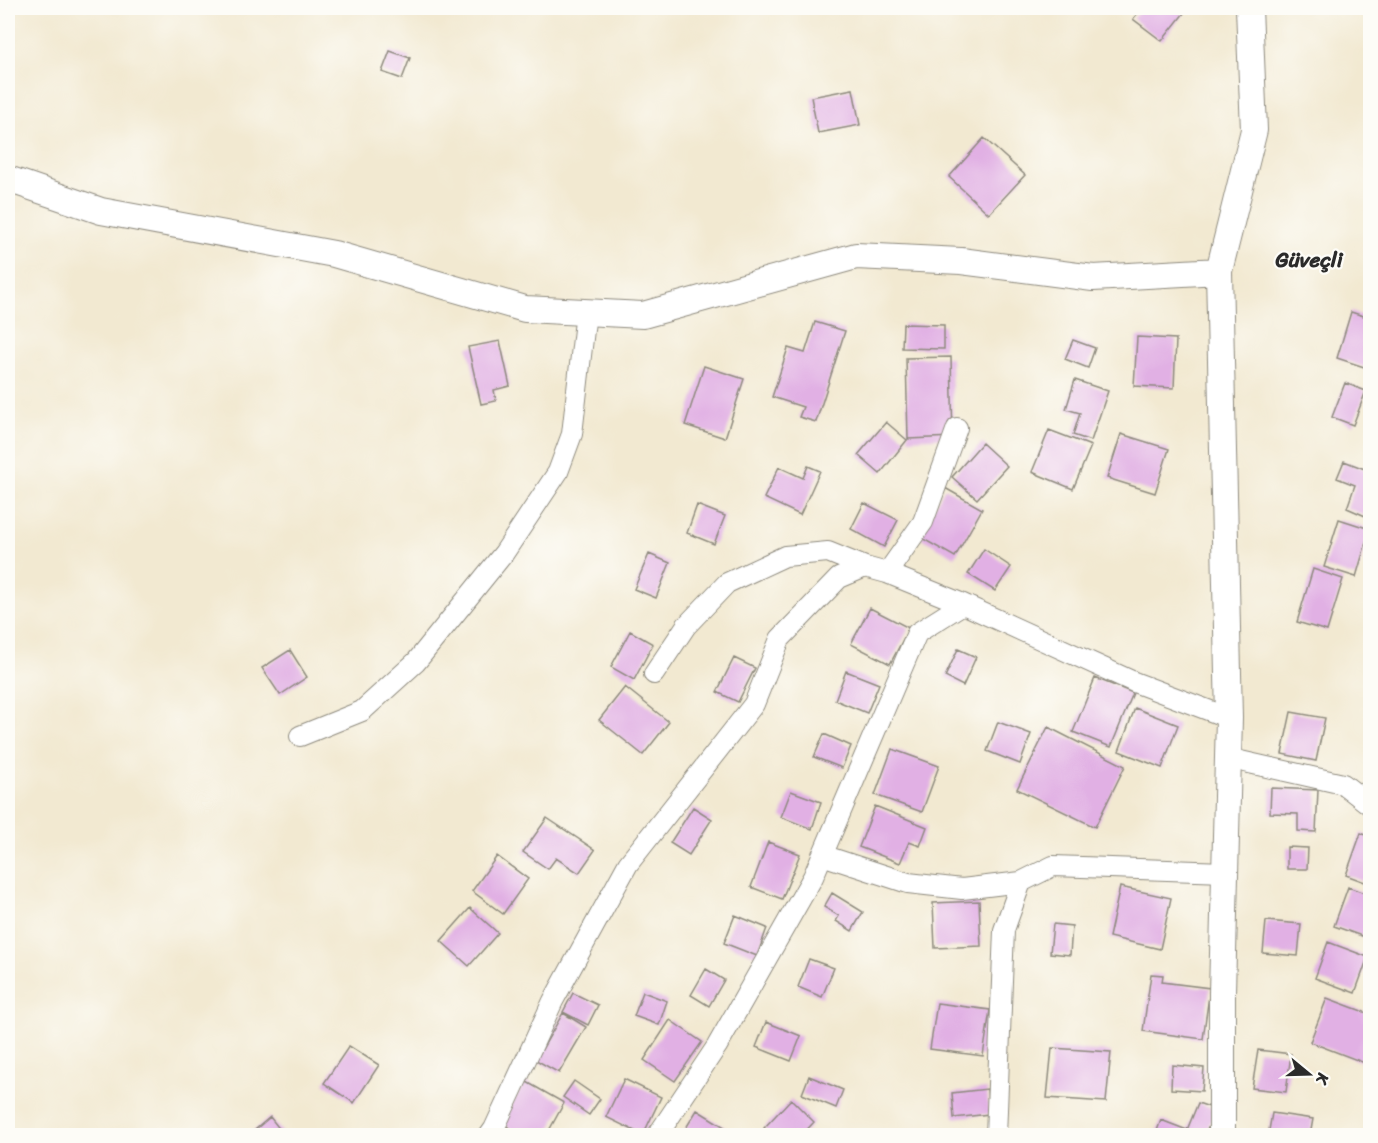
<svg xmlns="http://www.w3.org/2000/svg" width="1378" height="1143" font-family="Sriracha,sans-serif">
  <rect width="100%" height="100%" fill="#fdfcf7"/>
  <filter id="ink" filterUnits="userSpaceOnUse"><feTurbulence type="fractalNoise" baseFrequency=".0167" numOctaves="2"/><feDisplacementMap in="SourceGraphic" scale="12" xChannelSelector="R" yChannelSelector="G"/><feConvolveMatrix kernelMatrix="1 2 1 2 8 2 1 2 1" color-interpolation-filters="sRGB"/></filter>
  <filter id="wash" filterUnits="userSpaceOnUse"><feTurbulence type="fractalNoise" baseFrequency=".008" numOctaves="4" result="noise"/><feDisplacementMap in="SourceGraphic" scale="24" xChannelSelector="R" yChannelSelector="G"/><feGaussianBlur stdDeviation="1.35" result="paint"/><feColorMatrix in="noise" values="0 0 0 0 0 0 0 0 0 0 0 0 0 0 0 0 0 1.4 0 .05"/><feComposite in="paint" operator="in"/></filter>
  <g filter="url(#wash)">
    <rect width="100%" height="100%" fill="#f2e9d1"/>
    <g id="blocks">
      <path fill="#e1b0e4" d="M 1142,8 L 1188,8 L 1162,41 L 1133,19 Z
        M 390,51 L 410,58 L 402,79 L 382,72 Z
        M 853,89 L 860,125 L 818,133 L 811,97 Z
        M 984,138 L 1025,175 L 989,214 L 949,177 Z
        M 1351,312 L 1370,318 L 1370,369 L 1337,358 Z
        M 815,322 L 845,331 L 816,422 L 799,417 L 803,407 L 772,397 L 788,348 L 805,353 Z
        M 903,324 L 944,325 L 944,349 L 902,348 Z
        M 1137,337 L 1176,339 L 1174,388 L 1134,386 Z
        M 1073,340 L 1095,348 L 1088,368 L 1065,359 Z
        M 500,341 L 510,386 L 494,390 L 496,401 L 481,404 L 468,347 Z
        M 951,357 L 953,437 L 908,439 L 906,358 Z
        M 704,366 L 744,379 L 725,438 L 685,425 Z
        M 1075,380 L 1108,391 L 1091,441 L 1073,435 L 1080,413 L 1066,409 Z
        M 1345,383 L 1366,391 L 1353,425 L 1332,417 Z
        M 886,422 L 907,440 L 880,474 L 858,455 Z
        M 1049,430 L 1091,446 L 1073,489 L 1032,472 Z
        M 1121,434 L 1169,449 L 1155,493 L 1107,478 Z
        M 982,443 L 1007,466 L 977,499 L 952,477 Z
        M 1344,461 L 1370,471 L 1370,518 L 1347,508 L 1355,485 L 1337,478 Z
        M 808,466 L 820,471 L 800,515 L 764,498 L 779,467 L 803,478 Z
        M 945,488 L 982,509 L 955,557 L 918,536 Z
        M 864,503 L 898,520 L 884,547 L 851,529 Z
        M 697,505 L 725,516 L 714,544 L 687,533 Z
        M 1339,519 L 1370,529 L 1356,577 L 1324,567 Z
        M 984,549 L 1011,567 L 995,591 L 968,574 Z
        M 649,554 L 670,563 L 656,598 L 634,589 Z
        M 1313,569 L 1343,579 L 1327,631 L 1297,622 Z
        M 870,608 L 909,628 L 890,664 L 851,644 Z
        M 630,631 L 653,644 L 634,680 L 611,667 Z
        M 958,649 L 976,657 L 963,686 L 945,677 Z
        M 290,650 L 307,677 L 280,695 L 262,668 Z
        M 734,658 L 755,668 L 738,702 L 717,692 Z
        M 846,671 L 879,684 L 867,713 L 835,700 Z
        M 1095,678 L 1133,693 L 1111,747 L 1073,732 Z
        M 625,687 L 669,722 L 643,755 L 599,720 Z
        M 1135,708 L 1178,725 L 1162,768 L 1119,751 Z
        M 1291,712 L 1325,718 L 1316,761 L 1282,754 Z
        M 998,722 L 1031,734 L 1020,764 L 987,751 Z
        M 1048,727 L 1125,766 L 1095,827 L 1017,789 Z
        M 824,734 L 851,746 L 842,768 L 814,757 Z
        M 892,749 L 939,766 L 922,812 L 875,795 Z
        M 1271,788 L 1318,790 L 1316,832 L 1298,831 L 1298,814 L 1270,813 Z
        M 791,791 L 821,802 L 812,829 L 781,817 Z
        M 875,806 L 927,827 L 920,846 L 909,842 L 900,863 L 859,847 Z
        M 693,807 L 712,819 L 689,855 L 670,843 Z
        M 547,818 L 595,850 L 579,873 L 556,858 L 548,869 L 523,852 Z
        M 1361,833 L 1370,837 L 1370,884 L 1346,875 Z
        M 768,842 L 800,854 L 782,899 L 751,887 Z
        M 1287,847 L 1308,848 L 1307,869 L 1287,869 Z
        M 497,856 L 528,879 L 503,914 L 472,891 Z
        M 1120,887 L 1171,898 L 1160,949 L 1109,937 Z
        M 1348,887 L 1370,895 L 1370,939 L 1334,926 Z
        M 832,893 L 863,912 L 852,931 L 836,921 L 839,916 L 824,907 Z
        M 979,901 L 981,946 L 935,948 L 933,903 Z
        M 470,908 L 498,933 L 469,966 L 441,941 Z
        M 735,915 L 767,928 L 757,956 L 724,943 Z
        M 1266,921 L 1301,924 L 1298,956 L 1263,953 Z
        M 1053,924 L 1072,926 L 1070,955 L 1050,953 Z
        M 1328,942 L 1368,957 L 1355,993 L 1315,978 Z
        M 809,959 L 834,968 L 822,997 L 798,987 Z
        M 706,969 L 724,980 L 709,1006 L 691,995 Z
        M 1151,974 L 1163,975 L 1162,982 L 1210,988 L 1203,1039 L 1143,1031 Z
        M 643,992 L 667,1001 L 659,1025 L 634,1016 Z
        M 573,993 L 598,1005 L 588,1025 L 563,1012 Z
        M 1327,998 L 1370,1014 L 1370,1065 L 1310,1042 Z
        M 937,1003 L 990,1010 L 983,1056 L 930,1049 Z
        M 563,1013 L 586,1027 L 559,1073 L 536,1060 Z
        M 670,1020 L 702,1042 L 675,1081 L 644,1060 Z
        M 766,1022 L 801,1036 L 791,1061 L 756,1047 Z
        M 349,1046 L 379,1065 L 354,1103 L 324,1083 Z
        M 1052,1048 L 1111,1052 L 1106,1102 L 1047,1098 Z
        M 1258,1050 L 1291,1054 L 1286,1092 L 1252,1088 Z
        M 1172,1065 L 1204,1068 L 1202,1091 L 1171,1089 Z
        M 809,1076 L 843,1090 L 836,1108 L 802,1094 Z
        M 624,1079 L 661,1097 L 643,1135 L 606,1117 Z
        M 525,1081 L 564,1103 L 546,1136 L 523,1136 L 501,1123 Z
        M 574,1081 L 600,1099 L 589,1115 L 563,1097 Z
        M 987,1089 L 989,1114 L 954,1118 L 952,1093 Z
        M 791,1099 L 814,1122 L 801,1136 L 772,1136 L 764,1128 Z
        M 1198,1103 L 1215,1109 L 1205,1136 L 1155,1136 L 1161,1120 L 1187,1130 Z
        M 697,1110 L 736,1134 L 735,1136 L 681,1136 Z
        M 1272,1113 L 1313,1119 L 1310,1136 L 1268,1136 Z
        M 270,1117 L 285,1136 L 248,1136 Z"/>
    </g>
  </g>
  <g filter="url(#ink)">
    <use href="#blocks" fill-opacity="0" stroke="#8e8a7e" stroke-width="1.5"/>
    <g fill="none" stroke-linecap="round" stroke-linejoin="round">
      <defs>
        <path id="minor" d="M 887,573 L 923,522 L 957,428
          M 654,674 L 686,626 L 727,583 L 785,556 L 828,552 L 865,567
          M 300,736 L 362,711 L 416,662 L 504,553 L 558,472 L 572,434 L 586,312
          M 1227,758 L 1343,784 L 1370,805
          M 822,855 L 908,883 L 962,889 L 1021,882
          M 489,1136 L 494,1129 L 553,1001 L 628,864 L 754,704 L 780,639 L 839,578 L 865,567 L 887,573 L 963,604 L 1134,682 L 1229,718
          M 657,1136 L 717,1046 L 813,877 L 917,633 L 963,604
          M 996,1136 L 1004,930 L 1021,882 L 1053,866 L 1225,872"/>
        <path id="tertiary" d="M 8,179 L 101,211 L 334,254 L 525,309 L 643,315 L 856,256 L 961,261 L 1093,278 L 1219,271
          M 1222,1136 L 1222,993 L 1229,718 L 1219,271 L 1254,130 L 1249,8"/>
      </defs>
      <use href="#minor" stroke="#8e8a7e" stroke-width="22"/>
      <use href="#tertiary" stroke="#8e8a7e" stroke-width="28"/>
      <use href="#minor" stroke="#fff" stroke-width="20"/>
      <use href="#tertiary" stroke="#fff" stroke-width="26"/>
    </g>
  </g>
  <g text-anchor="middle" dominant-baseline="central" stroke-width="4.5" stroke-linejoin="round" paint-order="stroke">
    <g font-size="21" font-weight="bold" fill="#2b2b2b" stroke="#fdfcf7">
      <text x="1309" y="260">Güveçli</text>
    </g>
  </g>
  <rect width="1378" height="1143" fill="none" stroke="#fdfcf7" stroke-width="30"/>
  <g transform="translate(1309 1074) rotate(109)" stroke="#fdfcf7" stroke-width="4.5" paint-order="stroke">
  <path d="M0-4.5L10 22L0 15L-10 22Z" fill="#2b2b2b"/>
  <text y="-9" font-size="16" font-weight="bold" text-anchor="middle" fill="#2b2b2b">K</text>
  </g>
</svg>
